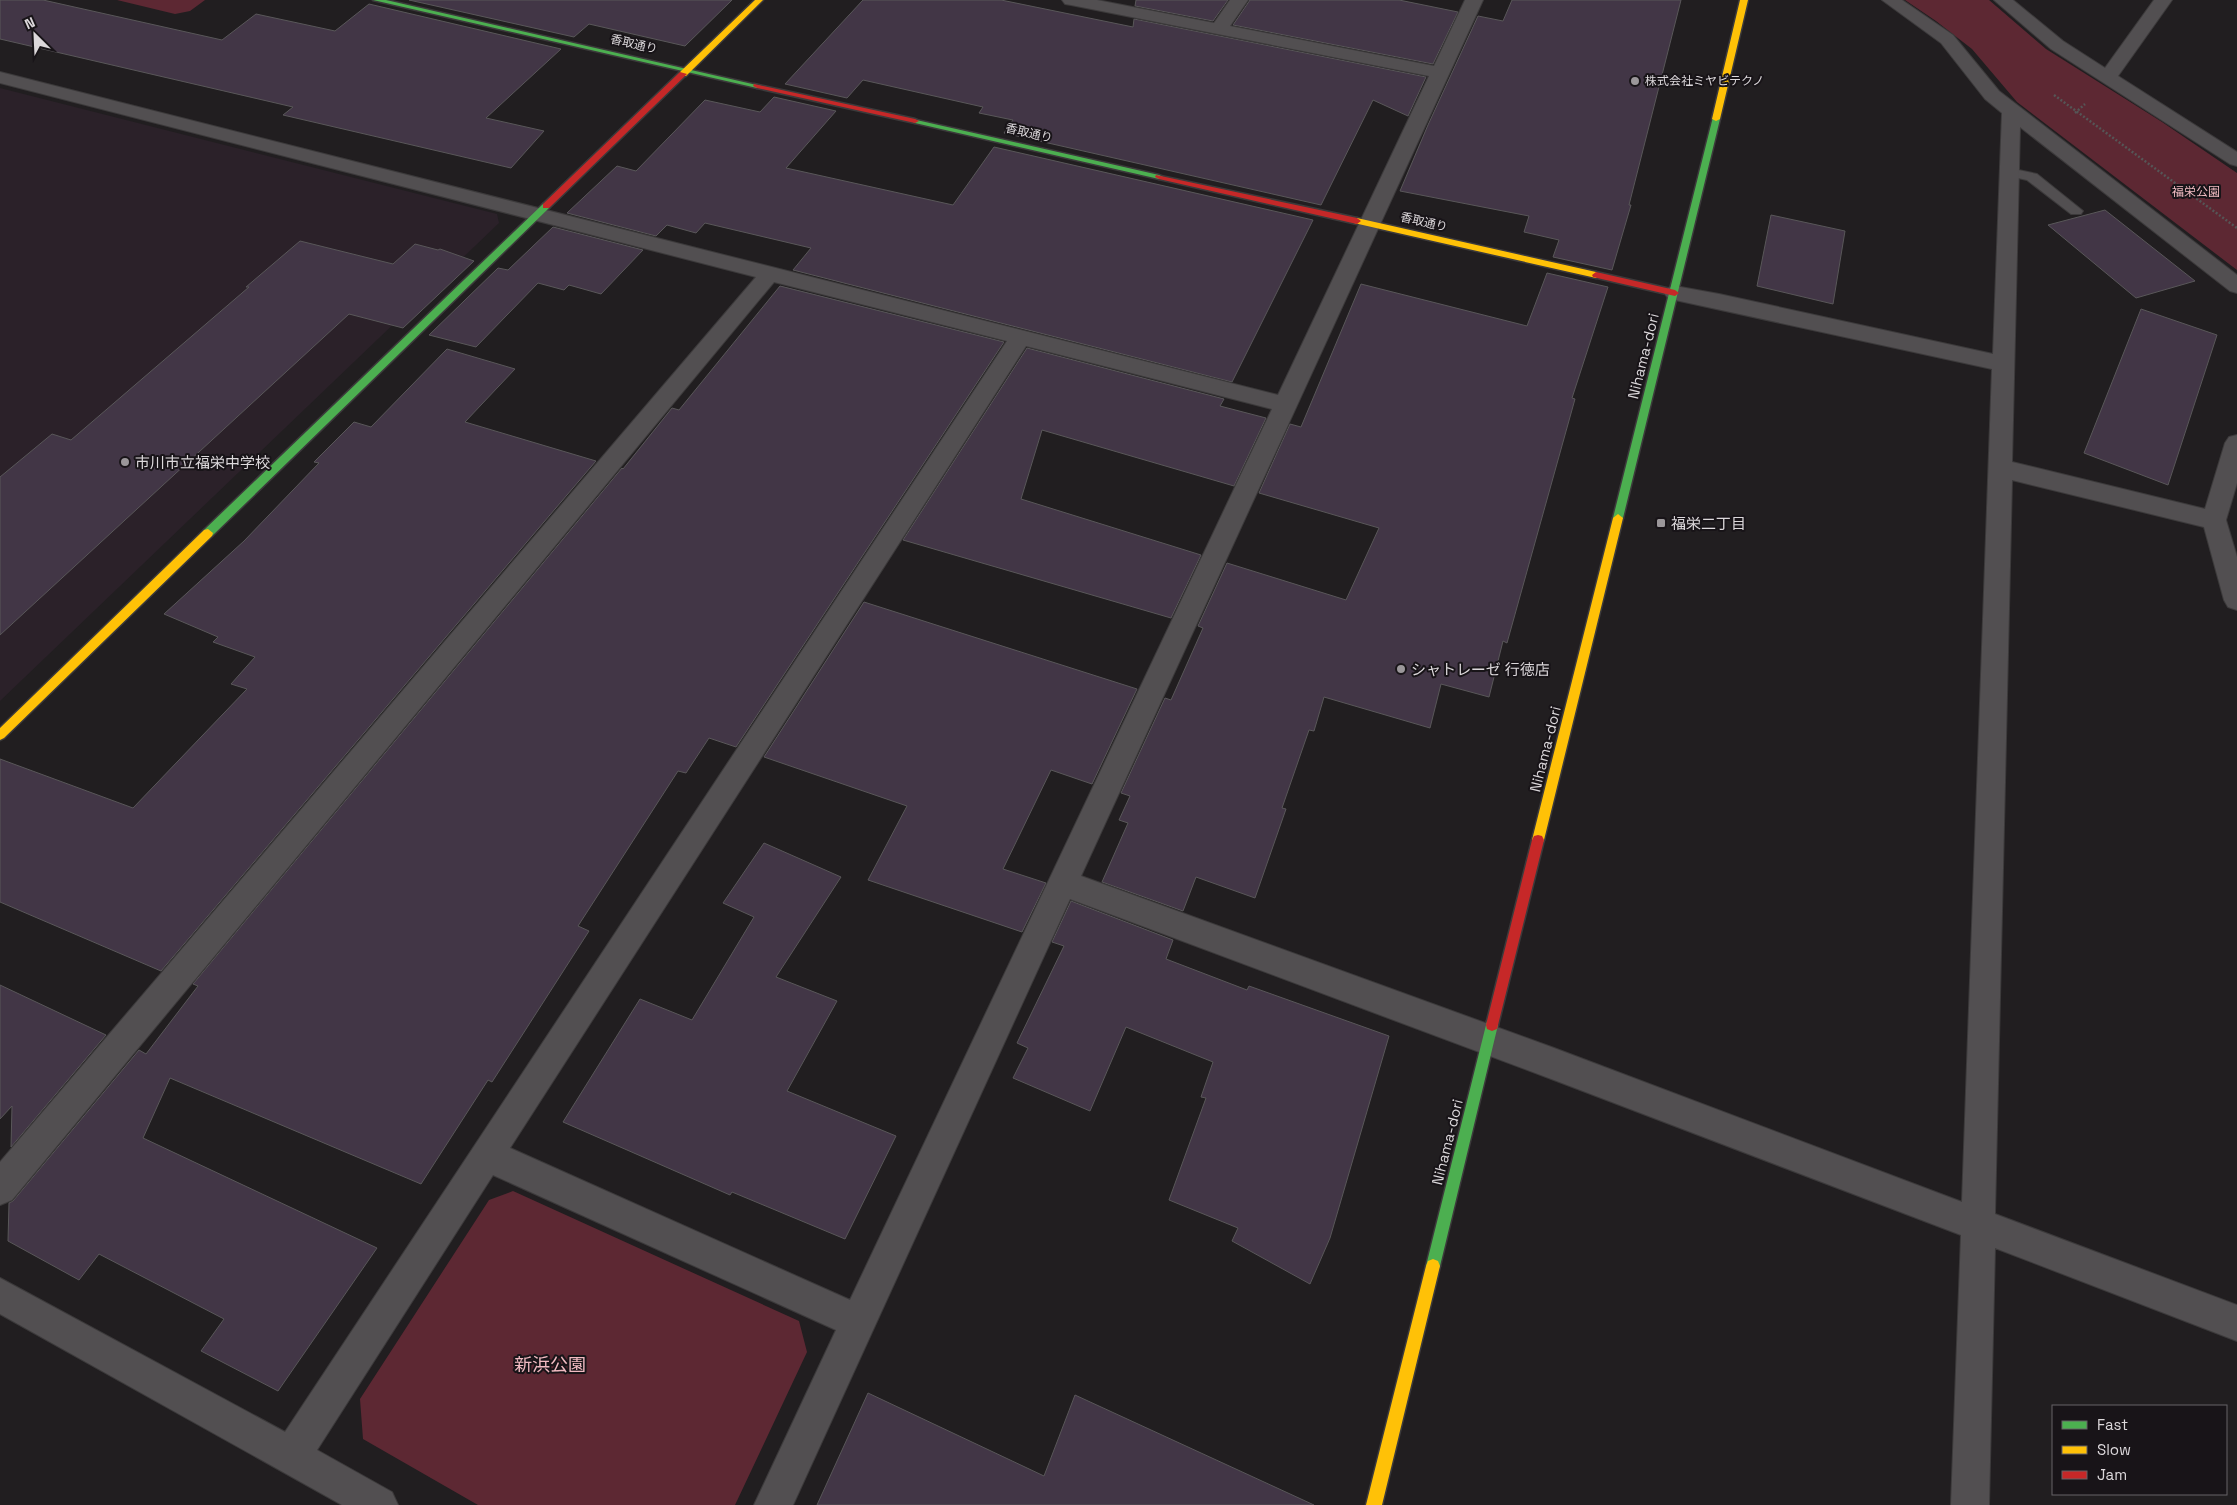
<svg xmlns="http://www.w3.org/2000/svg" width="2237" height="1505" font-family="'Space Grotesk','Noto Sans JP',sans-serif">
  <rect width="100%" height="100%" fill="#211e20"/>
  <path fill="#2b2129" d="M 0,88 L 497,214 L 499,223 L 0,701 Z"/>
  <path fill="#5d2833" d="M 117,0 L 205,0 L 190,11 L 175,14 Z
    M 1905,0 L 1989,0 L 2046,49 L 2162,122 L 2237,173 L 2237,270 L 2017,102 L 1972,49 L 1936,21 Z
    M 513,1191 L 799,1321 L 807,1352 L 735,1505 L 478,1505 L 363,1439 L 360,1399 L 489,1200 Z"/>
  <path fill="#423646" stroke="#595759" d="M 0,0 L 43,0 L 222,40 L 256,14 L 335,31 L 369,4 L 561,49 L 486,118 L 544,131 L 511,168 L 283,115 L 293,107 L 0,39 Z
    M 409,0 L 732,0 L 685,46 L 589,24 L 574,37 Z
    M 863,0 L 1001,0 L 1133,27 L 1134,19 L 1426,77 L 1408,116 L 1373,100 L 1321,205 L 1004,133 L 1013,120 L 979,113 L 983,107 L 863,80 L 847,98 L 785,84 Z
    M 1136,0 L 1228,0 L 1213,21 L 1135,6 Z
    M 1250,0 L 1399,0 L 1458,12 L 1433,64 L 1233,25 Z
    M 1512,0 L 1681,0 L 1629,205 L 1631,205 L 1612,270 L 1553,257 L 1559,240 L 1524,232 L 1529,216 L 1400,191 L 1428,125 L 1478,16 L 1503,21 Z
    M 774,97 L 836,111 L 786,168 L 953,205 L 994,147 L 1313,220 L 1232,382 L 793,270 L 811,248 L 705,223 L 696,233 L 667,225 L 656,236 L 567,213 L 617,166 L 636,171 L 705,100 L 760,112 Z
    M 2105,210 L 2195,281 L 2136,298 L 2048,225 Z
    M 1771,215 L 1845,231 L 1833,304 L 1757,286 Z
    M 553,227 L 643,250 L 601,294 L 569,285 L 564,290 L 538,283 L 476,347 L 429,335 L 498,268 L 508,270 Z
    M 300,241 L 393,264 L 415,244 L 438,250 L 440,249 L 474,261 L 403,328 L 349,314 L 0,635 L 0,477 L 52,434 L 71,440 L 249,287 L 246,287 Z
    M 1547,273 L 1608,287 L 1572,398 L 1575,399 L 1507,643 L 1503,641 L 1489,697 L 1441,684 L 1430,728 L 1324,697 L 1314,731 L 1309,730 L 1282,808 L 1286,809 L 1255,898 L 1196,877 L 1183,911 L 1102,882 L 1128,823 L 1119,820 L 1130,796 L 1121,793 L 1165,698 L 1171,700 L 1203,628 L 1198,626 L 1227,563 L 1346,600 L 1379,528 L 1259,493 L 1290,424 L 1301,427 L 1361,284 L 1527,326 Z
    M 780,286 L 1004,342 L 736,747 L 709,738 L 686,773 L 678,771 L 578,926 L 589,931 L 492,1082 L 488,1080 L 421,1184 L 170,1078 L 143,1138 L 377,1248 L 278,1391 L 201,1351 L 224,1319 L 99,1254 L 79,1280 L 8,1241 L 9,1203 L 13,1201 L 139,1050 L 146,1054 L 198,986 L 193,984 L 622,468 L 623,469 L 672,408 L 679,410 Z
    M 2141,309 L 2217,335 L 2168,485 L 2084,453 Z
    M 1027,348 L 1224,399 L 1220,406 L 1266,418 L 1234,486 L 1042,430 L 1021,499 L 1201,555 L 1171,618 L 903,540 Z
    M 447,349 L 515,369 L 465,422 L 596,461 L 161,971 L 0,902 L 0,759 L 133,808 L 247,689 L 231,684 L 255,657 L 213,642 L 218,637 L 164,614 L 244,541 L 319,463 L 314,462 L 354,422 L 371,427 Z
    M 864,602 L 1137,689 L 1092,784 L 1051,770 L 1003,869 L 1046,883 L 1022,932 L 868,880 L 907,806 L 764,757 Z
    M 764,843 L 841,877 L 776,977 L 837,1001 L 787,1091 L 896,1136 L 845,1239 L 732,1192 L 730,1195 L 563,1122 L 640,999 L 692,1020 L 754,917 L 723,903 Z
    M 1071,901 L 1173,940 L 1166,959 L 1247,990 L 1249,986 L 1389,1036 L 1330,1238 L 1310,1284 L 1232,1241 L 1238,1228 L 1169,1200 L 1206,1098 L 1201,1097 L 1213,1062 L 1126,1027 L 1090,1111 L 1013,1078 L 1028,1048 L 1017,1043 L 1064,946 L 1052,942 Z
    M 0,985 L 106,1035 L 11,1147 L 12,1106 L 0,1119 Z
    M 868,1393 L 1044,1476 L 1075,1395 L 1314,1505 L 817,1505 Z"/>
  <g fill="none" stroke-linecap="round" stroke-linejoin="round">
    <defs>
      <path id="lane" d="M 2009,168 L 2037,174 L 2083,211 L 2081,214 L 2071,214 L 2027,180 L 2004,175 L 2002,172 Z"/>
      <path id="street" d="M 1062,0 L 1097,0 L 1214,23 L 1230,0 L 1248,0 L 1230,26 L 1434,66 L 1465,0 L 1483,0 L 1081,876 L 1554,1048 L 1962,1202 L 1992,369 L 1675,300 L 1668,298 L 1664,293 L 1668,288 L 1675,286 L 1719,294 L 1993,354 L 2002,113 L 1985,99 L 1941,43 L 1882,0 L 1902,0 L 1953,35 L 1999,91 L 2237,275 L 2237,293 L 2230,291 L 2020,127 L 2012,462 L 2205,509 L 2225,443 L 2229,437 L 2237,435 L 2237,483 L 2226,520 L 2237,557 L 2237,610 L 2228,607 L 2224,600 L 2204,527 L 2012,480 L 1995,1214 L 2237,1305 L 2237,1341 L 1995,1248 L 1989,1505 L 1951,1505 L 1961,1235 L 1554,1080 L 1070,899 L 793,1505 L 754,1505 L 836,1330 L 493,1175 L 317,1450 L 392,1492 L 398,1505 L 342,1505 L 0,1314 L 0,1278 L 285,1432 L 1007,341 L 774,282 L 12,1200 L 0,1205 L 0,1162 L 756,277 L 0,83 L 0,72 L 1278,395 L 1429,76 L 1071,5 L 1065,4 ZM 1026,346 L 1272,409 L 850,1300 L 510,1148 Z
        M 1994,0 L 2013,0 L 2063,41 L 2105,68 L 2154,0 L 2172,0 L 2118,76 L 2237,152 L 2237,166 L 2230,164 L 2051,49 Z"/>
      <path id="fast" d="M 373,0 L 386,0 L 761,86 L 757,88 Z
        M 1713,117 L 1720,119 L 1623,518 L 1618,522 L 1613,518 Z
        M 912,119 L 1159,175 L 1163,177 L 1159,179 L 915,123 L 911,121 Z
        M 546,203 L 549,204 L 549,208 L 212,536 L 204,536 L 203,533 L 204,530 L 543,204 Z
        M 1492,1019 L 1497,1021 L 1498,1025 L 1440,1266 L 1438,1271 L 1433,1273 L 1428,1271 L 1426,1266 L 1486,1025 L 1487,1021 Z"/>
      <path id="slow" d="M 755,0 L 763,0 L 686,76 L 680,76 L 680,72 Z
        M 1740,0 L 1748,0 L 1720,119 L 1716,121 L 1712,119 Z
        M 1357,218 L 1596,272 L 1600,275 L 1596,278 L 1354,223 L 1353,221 Z
        M 1618,514 L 1623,518 L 1544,840 L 1542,844 L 1538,845 L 1534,844 L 1532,840 L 1613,518 Z
        M 208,529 L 213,533 L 212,536 L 4,738 L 0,740 L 0,728 L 204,530 Z
        M 1433,1259 L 1438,1261 L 1440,1266 L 1382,1505 L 1366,1505 L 1426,1266 L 1428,1261 Z"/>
      <path id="jam" d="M 680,72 L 687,74 L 549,208 L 543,208 L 543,204 Z
        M 754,84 L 915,119 L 919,121 L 915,123 L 757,88 L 753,86 Z
        M 1156,175 L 1357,218 L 1361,221 L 1357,224 L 1159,179 L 1155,177 Z
        M 1596,272 L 1675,290 L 1679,293 L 1675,296 L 1593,277 L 1592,275 Z
        M 1538,835 L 1542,836 L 1544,840 L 1498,1025 L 1497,1029 L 1492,1031 L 1487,1029 L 1486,1025 L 1532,840 L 1534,836 Z"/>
    </defs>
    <use href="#lane" stroke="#3c3a3b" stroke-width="2"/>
    <use href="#street" stroke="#3c3a3b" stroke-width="2"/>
    <use href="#fast" stroke="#3c3a3b" stroke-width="3"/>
    <use href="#slow" stroke="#3c3a3b" stroke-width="3"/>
    <use href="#jam" stroke="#3c3a3b" stroke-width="3"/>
    <path stroke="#565556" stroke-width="2.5" stroke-dasharray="2 2" stroke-linecap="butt" d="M 2054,95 L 2237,228
      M 2075,113 L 2085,104"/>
    <use href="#lane" fill="#524f51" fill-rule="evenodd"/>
    <use href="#street" fill="#524f51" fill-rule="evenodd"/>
    <use href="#fast" fill="#4caf50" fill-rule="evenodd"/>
    <use href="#slow" fill="#ffc107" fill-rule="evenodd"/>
    <use href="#jam" fill="#c62828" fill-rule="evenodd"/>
  </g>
  <g fill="#9b979a" stroke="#181418" stroke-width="2">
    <circle cx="1635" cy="81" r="5"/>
    <circle cx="125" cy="462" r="5"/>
    <rect x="1656" y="518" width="10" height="10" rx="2.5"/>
    <circle cx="1401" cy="669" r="5"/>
  </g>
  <g text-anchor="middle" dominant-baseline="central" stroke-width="4" stroke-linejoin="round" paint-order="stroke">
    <g font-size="12" fill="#dcd8db" stroke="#181418">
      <text transform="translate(634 44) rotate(13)">香取通り</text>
      <text transform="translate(1029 133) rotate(13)">香取通り</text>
      <text transform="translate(1424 222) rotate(13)">香取通り</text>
    </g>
    <g font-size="12" fill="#dcd8db" stroke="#181418" text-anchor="start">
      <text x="1645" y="81">株式会社ミヤビテクノ</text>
    </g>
    <g font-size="12" fill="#f1bbc2" stroke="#181418">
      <text x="2196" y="192">福栄公園</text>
    </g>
    <g font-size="15" fill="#dcd8db" stroke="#181418">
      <text transform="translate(1643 356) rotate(-76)">Nihama-dori</text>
      <text transform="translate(1545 749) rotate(-76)">Nihama-dori</text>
      <text transform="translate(1447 1142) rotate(-76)">Nihama-dori</text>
    </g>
    <g font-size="15" fill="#dcd8db" stroke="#181418" text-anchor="start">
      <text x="135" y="462">市川市立福栄中学校</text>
      <text x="1671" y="523">福栄二丁目</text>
      <text x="1411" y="669">シャトレーゼ 行徳店</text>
    </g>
    <g font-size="18" fill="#f1bbc2" stroke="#181418">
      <text x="550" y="1364">新浜公園</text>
    </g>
  </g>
  <rect x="2052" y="1405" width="175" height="90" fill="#181418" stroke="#666266"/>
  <rect x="2062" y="1421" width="25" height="8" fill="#4caf50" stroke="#666266"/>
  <text x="2097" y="1430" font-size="15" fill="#dcd8db">Fast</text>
  <rect x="2062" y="1446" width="25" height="8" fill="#ffc107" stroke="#666266"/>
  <text x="2097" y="1455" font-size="15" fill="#dcd8db">Slow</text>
  <rect x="2062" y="1471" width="25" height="8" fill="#c62828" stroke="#666266"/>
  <text x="2097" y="1480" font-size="15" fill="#dcd8db">Jam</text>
  <g transform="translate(35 35) rotate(336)" stroke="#181418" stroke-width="4" paint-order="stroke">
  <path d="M0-4L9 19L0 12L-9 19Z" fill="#dcd8db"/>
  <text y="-8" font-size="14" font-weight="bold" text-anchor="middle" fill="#dcd8db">N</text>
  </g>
</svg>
